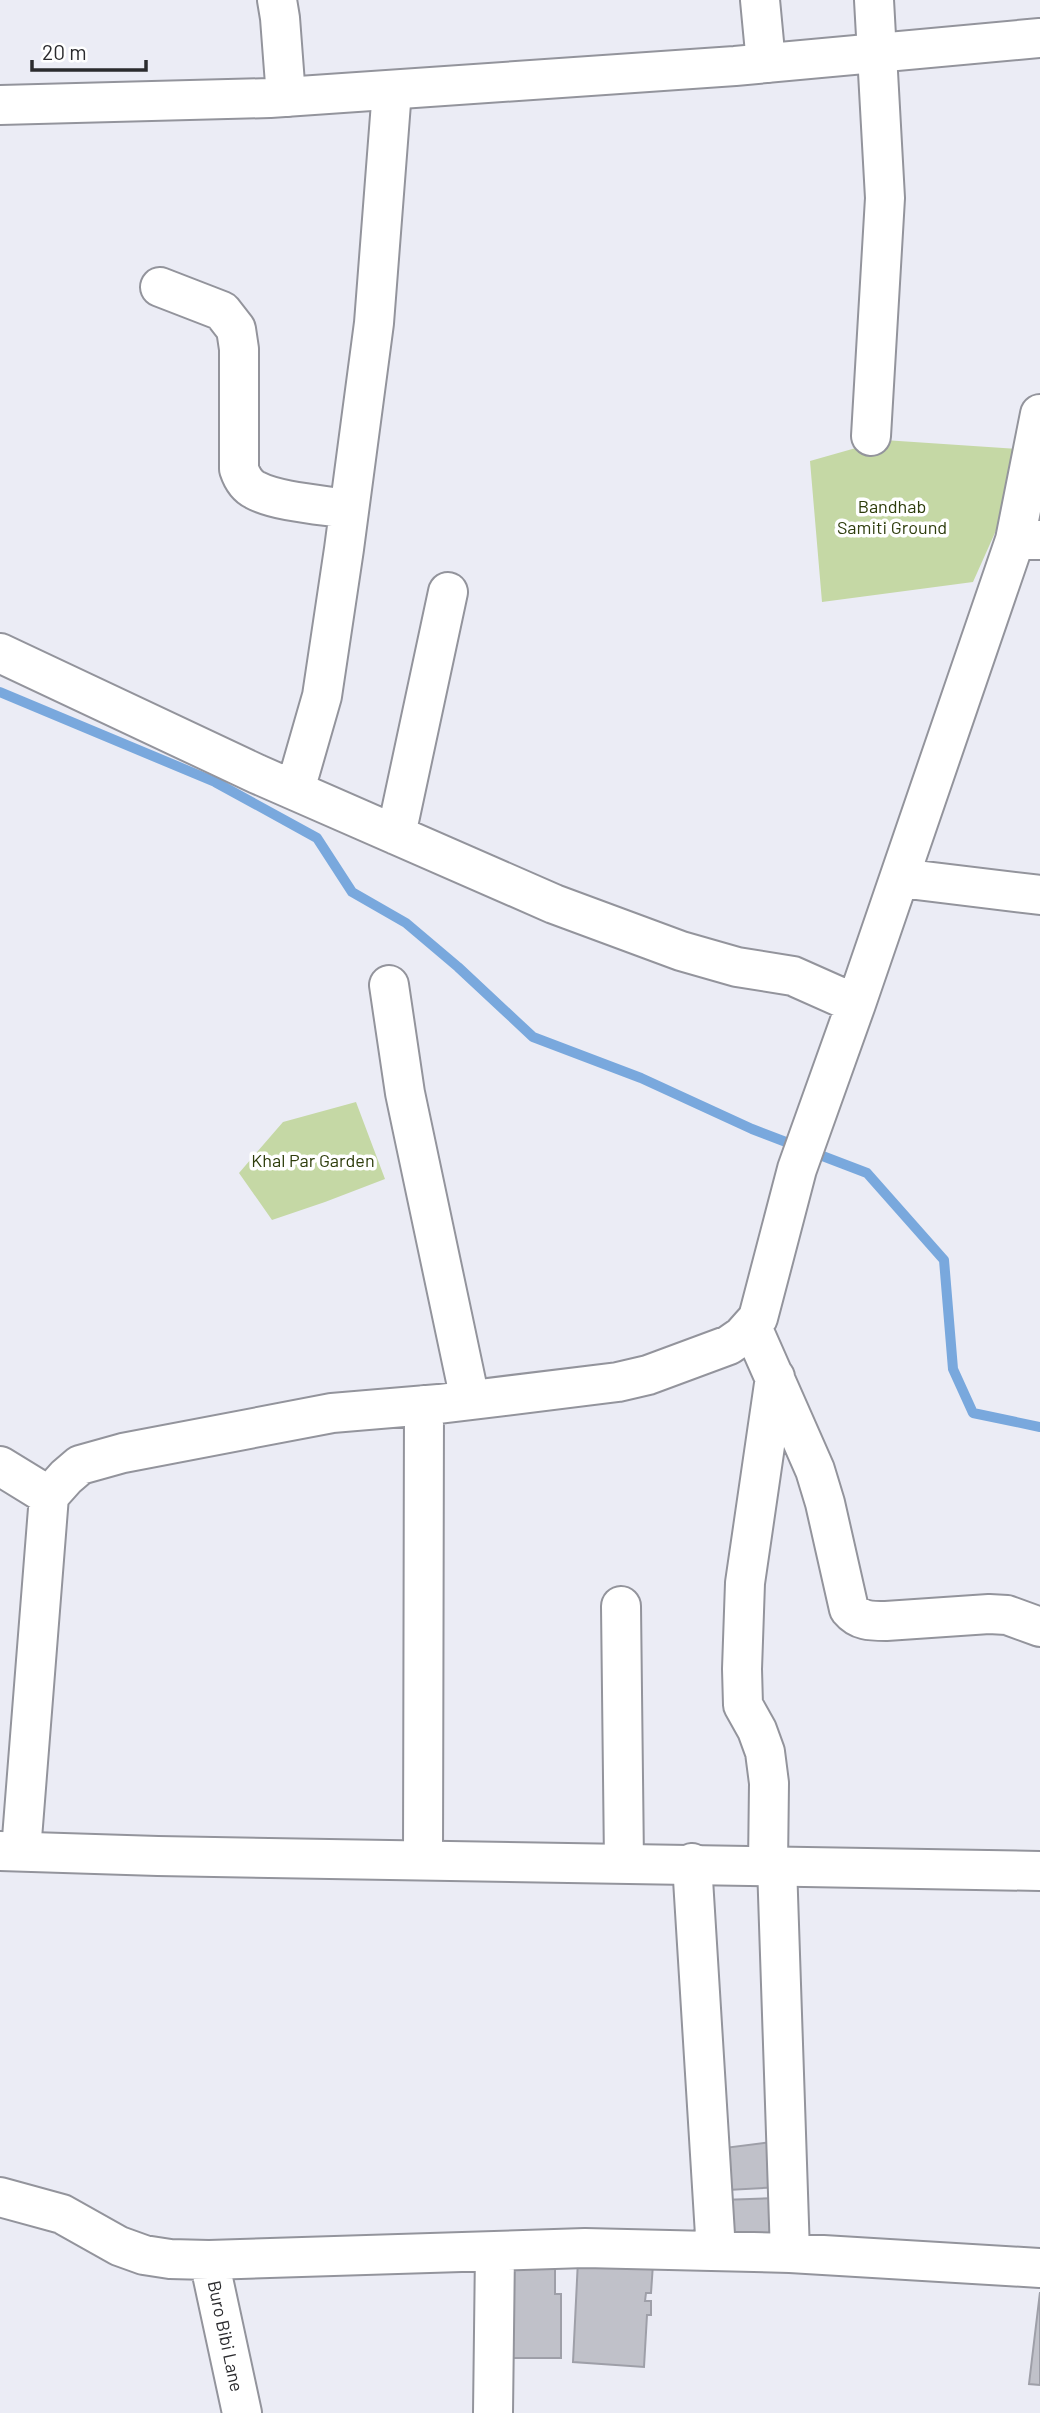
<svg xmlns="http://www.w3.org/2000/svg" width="1040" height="2413" font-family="Barlow,sans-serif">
  <rect width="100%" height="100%" fill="#ebecf5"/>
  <path fill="#c5d8a5" d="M 884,440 L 1032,450 L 973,582 L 822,602 L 810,461 Z
    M 356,1102 L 385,1179 L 325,1202 L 272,1220 L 239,1173 L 283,1122 Z"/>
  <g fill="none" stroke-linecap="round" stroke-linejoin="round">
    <path stroke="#79a8dd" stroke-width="10" d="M 0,692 L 215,782 L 317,838 L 352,892 L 406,923 L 458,967 L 533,1037 L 641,1078 L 752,1129 L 867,1173 L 944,1260 L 953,1369 L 973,1413 L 1040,1427"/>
  </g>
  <path fill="#c0c1c9" stroke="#9e9fa8" stroke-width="2" d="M 779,2141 L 780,2187 L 728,2190 L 724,2148 Z
    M 778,2198 L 780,2240 L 724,2243 L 722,2200 Z
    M 578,2260 L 653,2264 L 651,2293 L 646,2293 L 645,2301 L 651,2301 L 651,2315 L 647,2315 L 644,2367 L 573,2362 Z
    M 500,2264 L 555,2264 L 555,2294 L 561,2294 L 561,2358 L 500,2358 Z
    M 1040,2292 L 1040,2385 L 1029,2384 Z"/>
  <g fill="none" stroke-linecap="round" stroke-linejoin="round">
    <defs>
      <path id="street" d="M 277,0 L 280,18 L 286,97
        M 760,0 L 766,63
        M 160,287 L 222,311 L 236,329 L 239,349 L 239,469 C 242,478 247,486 255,490 C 277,502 323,505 348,509
        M 1040,414 L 1015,540 L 1040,540
        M 871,436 L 885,198 L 874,0
        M 0,653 L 257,774 L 554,904 L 681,951 L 737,967 L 793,976 L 856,1004
        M 295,790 L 322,696 L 344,549 L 374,323 L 392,90
        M 396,835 L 448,592
        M 900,878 L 1040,895
        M 389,985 L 405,1093 L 470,1400
        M 752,1327 L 815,1470 L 825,1503 L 849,1609 C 859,1621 870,1621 886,1621 L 989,1614 L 1007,1615 L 1040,1627
        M 0,1466 L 49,1496
        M 621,1606 L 624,1862
        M 21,1851 L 49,1496 L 66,1477 L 80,1465 L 123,1453 L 332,1413 L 439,1404 L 618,1382 L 648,1375 L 729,1345 L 742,1336 L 758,1318 L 797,1169 L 856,1004 L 1015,540
        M 423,1859 L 424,1405
        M 692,1863 L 716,2251
        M 768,1865 L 769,1783 L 765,1752 L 757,1730 L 743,1705 L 742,1669 L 745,1583 L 775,1377
        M 777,1865 L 790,2253
        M 0,2197 L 62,2214 L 119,2246 L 144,2255 L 170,2259 L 209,2260 L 585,2248 L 790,2253 L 1040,2268
        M 209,2260 L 242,2413
        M 493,2413 L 495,2251"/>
      <path id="secondary" d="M 0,105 L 270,98 L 735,66 L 1040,38
        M 0,1851 L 158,1856 L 1040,1871"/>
    </defs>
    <use href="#street" stroke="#93949c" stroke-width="42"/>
    <use href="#secondary" stroke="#93949c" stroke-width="42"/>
    <use href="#street" stroke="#fff" stroke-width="38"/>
    <use href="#secondary" stroke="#fff" stroke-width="38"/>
  </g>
  <g text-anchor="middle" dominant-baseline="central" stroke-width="7" stroke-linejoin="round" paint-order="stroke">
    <g font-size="18" fill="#2e3d0c" stroke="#fff">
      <text x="892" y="506">Bandhab<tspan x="892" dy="21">Samiti Ground</tspan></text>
      <text x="313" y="1160">Khal Par Garden</text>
    </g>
    <g font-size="18" fill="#2b2b2e" stroke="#fff">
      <text transform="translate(226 2336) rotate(78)">Buro Bibi Lane</text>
    </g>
  </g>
  <path d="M32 60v10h114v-10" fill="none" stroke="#2b2b2e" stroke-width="3.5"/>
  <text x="42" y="60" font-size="21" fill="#2b2b2e" stroke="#ffffff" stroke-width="5" paint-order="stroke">20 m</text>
</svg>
